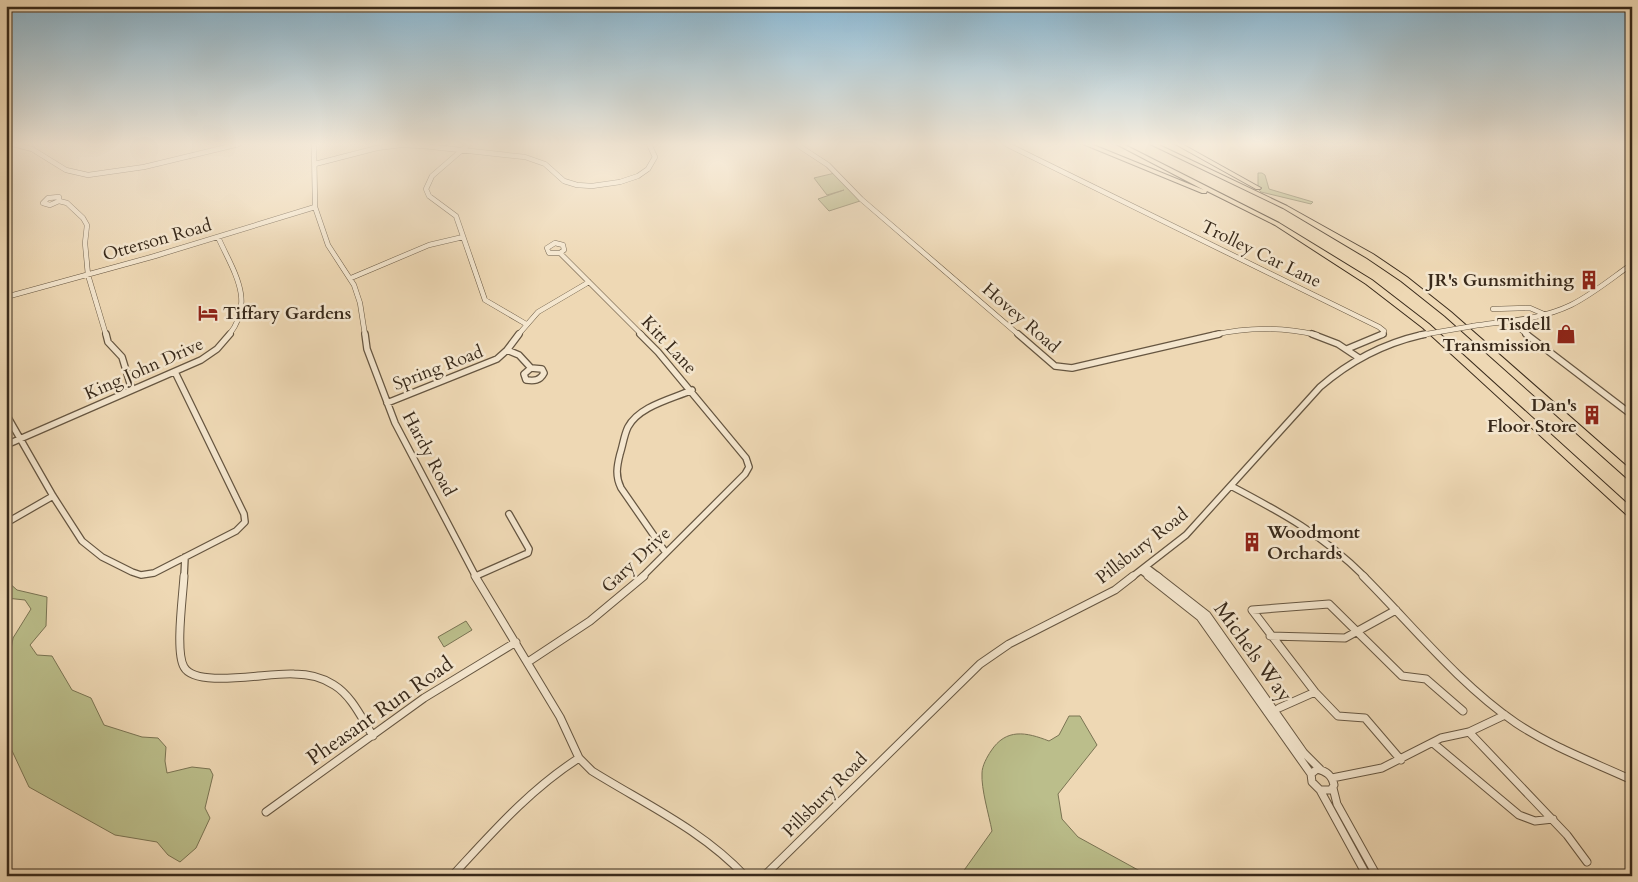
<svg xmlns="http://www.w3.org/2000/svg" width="1638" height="882" font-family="Cardo,serif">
  <rect width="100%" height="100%" fill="#eed8b4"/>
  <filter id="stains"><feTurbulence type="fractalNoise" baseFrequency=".004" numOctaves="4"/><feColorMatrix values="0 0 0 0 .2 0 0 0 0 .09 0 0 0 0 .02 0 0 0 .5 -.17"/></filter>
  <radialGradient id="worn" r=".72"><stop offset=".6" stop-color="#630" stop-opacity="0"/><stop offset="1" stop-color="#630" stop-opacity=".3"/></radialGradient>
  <path fill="#bbbe8b" stroke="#7a7453" d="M 835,173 L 860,201 L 829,211 L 818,199 L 844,190 L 827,195 L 814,178 Z
    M 1258,173 L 1262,173 L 1265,175 L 1269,189 L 1313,202 L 1311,204 L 1261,192 L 1258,189 Z
    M 6,571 L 10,575 L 8,582 L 17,590 L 47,597 L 46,626 L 30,645 L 37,655 L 52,656 L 72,690 L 91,698 L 104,725 L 142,737 L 158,738 L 166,747 L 165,761 L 167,773 L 192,767 L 210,769 L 213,775 L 205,808 L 210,818 L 196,848 L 180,862 L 168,855 L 157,842 L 115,835 L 29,787 L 6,738 L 6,658 L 10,656 L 13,638 L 31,609 L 25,600 L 6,598 Z
    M 466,621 L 472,630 L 444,647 L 438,637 Z
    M 1069,716 L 1080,716 L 1097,745 L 1058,794 L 1062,819 L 1078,837 L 1149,876 L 960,876 L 992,831 C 989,815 981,789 982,773 C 982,766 987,757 991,751 C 1006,728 1026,732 1049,741 L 1059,735 Z"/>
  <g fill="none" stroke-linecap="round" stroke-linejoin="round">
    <defs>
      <path id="minor-far2" d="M 13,144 L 32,149 L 66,170 L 88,175 L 144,167 L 239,144
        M 314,144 L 315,207 L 328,245 L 354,285 L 360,303 L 365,335
        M 469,144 L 432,176 L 426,189 L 429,196 L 456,216 L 485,300 L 526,324
        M 796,144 L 828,165 L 861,199 L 1019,335
        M 1006,144 L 1379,327 L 1384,331 L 1382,335
        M 315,164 L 377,148 L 401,145 L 424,146 L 525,157 L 545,164 L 564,181 L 577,185 L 592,186 L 620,182 L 638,176 L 648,169 L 655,157 L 649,144
        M 59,197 L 59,201 L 50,205 L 43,203 L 48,198 Z
        M 59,201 L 67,203 L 83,218 L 87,225 L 85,243 L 88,275 L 106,335
        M 218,237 C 233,271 256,301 229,335
        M 555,243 L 563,245 L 564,250 L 560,253 L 549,253 L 547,248 Z
        M 560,253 L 642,335
        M 351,278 L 429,245 L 463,237
        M 6,297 L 155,256 L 315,207
        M 1493,309 L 1530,308 L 1546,315
        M 1509,321 L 1528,335
        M 1473,326 C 1506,321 1540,320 1571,305 C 1593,294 1612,278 1632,264
        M 518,335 L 538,312 L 589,282
        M 1213,335 C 1248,327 1282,327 1317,335
        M 1419,335 L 1421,335"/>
      <path id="minor-far1" d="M 106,334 L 108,342 L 122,357 L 132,390
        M 365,334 L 367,349 L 395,423 L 476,577
        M 640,334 L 658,352 L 746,458 L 749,467 L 745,474 L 642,577
        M 1018,334 L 1055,366 L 1072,368 L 1219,334
        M 1312,334 L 1338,344 L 1359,358
        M 1526,334 L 1632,415
        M 1347,349 L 1383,334
        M 507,350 L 519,355 L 531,368
        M 531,368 L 542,369 L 544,373 C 540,381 534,381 526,380 L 524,374 Z
        M 387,403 L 497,359 L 507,350 L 519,334
        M 6,414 L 53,496 L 82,541 L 102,557 L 132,572 L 141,575 L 154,573 L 236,531 L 245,522 L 244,514 L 175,372
        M 6,445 L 201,360 L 217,349 L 230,334
        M 1231,486 C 1282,513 1323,535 1365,577
        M 6,523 L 53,496
        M 666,553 L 621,488 C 615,476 617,466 620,454 C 623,445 624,435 628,427 C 639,406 672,399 692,390
        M 1146,567 L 1159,577
        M 1142,571 L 1150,577
        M 476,576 L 528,553 L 529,549 L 509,514
        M 184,577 L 185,557
        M 1132,577 L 1186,535 L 1320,387 C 1350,361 1382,344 1421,335"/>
      <path id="minor" d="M 184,576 C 183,595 175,652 184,667 C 196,689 270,672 294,674 C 308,674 322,677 334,685 C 352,696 362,719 373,736
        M 475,576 L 560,717 L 579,758 L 592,771 C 645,804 702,830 745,876
        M 1148,576 L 1200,617 L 1311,774
        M 1157,576 L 1207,615 L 1304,753 L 1320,769
        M 1363,576 C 1413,626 1458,683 1516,723 C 1552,747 1593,762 1632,780
        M 1270,636 L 1345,638 L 1396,610
        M 528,662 L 590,621 L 644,576
        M 1279,708 L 1315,692
        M 1469,732 L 1567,835 L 1587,862
        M 1433,743 L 1519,815 L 1535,821 L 1553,819
        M 1401,760 L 1365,718 L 1338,716 L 1315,692 L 1252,610 L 1329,604 L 1402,676 L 1426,679 L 1463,711
        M 1317,769 C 1326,771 1332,775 1334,785 L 1331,790 L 1320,790 L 1312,782 L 1311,774 Z
        M 1332,778 L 1382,768 L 1441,738 L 1469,732 L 1505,715
        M 1333,788 L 1337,804 L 1377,876
        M 1320,790 L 1367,876
        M 266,812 L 424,698 L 516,642
        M 452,876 C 492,833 529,790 579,758
        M 764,876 L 980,664 L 1009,644 L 1115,590 L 1133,576"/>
      <path id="highway" d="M 1083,144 L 1091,144 L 1204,190 L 1116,144 L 1123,144 L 1279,223 L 1372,280 L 1429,324 L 1632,508 L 1632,518 L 1629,517 L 1423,328 L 1366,284 L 1275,225 L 1207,191 L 1206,193 L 1202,193 Z
        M 1150,144 L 1157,144 L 1287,206 L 1373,254 L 1407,277 L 1451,312 L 1632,471 L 1632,480 L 1629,480 L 1445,316 L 1401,281 L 1367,258 L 1283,208 Z
        M 1175,144 L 1182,144 L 1261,188 L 1260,189 L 1256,189 Z"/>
    </defs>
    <use href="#minor-far2" stroke="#665641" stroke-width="5.5"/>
    <use href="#minor-far1" stroke="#665641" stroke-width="8"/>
    <use href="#minor" stroke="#665641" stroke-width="9"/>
    <use href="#highway" stroke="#392a1b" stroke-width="2"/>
    <use href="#minor-far2" stroke="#f4e6ce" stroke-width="4.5"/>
    <use href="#minor-far1" stroke="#f4e6ce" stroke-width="5.5"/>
    <use href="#minor" stroke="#f4e6ce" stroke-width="7"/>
    <use href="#highway" fill="#eed8b4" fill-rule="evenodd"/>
    <defs>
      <path id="minor-bridge-far1" d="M 1421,335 L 1473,326"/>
      <path id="minor-bridge" d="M 1421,335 L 1426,334"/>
    </defs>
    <use href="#minor-bridge-far1" stroke="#665641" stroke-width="5.5" stroke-linecap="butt"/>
    <use href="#minor-bridge" stroke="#665641" stroke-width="8" stroke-linecap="butt"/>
    <use href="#minor-bridge-far1" stroke="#f4e6ce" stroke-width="4.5"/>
    <use href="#minor-bridge" stroke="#f4e6ce" stroke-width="5.5"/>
  </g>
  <linearGradient id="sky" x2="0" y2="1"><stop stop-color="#88b6d1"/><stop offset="0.54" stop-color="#f7eddd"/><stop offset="1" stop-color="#f7eddd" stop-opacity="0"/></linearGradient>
  <rect width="1638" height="267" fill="url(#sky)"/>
  <defs>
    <symbol id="building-bare" viewBox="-9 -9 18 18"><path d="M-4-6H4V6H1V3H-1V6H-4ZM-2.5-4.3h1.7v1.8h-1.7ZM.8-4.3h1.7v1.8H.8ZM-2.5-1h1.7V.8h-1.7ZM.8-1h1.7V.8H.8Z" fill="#8f2418" stroke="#f4e6ce" stroke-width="2.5" paint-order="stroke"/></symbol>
    <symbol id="hotel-bare" viewBox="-9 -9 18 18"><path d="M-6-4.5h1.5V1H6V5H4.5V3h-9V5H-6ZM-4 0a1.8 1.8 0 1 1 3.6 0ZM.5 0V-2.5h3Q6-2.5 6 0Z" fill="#8f2418" stroke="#f4e6ce" stroke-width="2.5" paint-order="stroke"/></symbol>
    <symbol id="shop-bare" viewBox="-9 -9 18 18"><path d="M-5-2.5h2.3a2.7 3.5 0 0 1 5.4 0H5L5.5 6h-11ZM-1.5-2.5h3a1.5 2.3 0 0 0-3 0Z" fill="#8f2418" stroke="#f4e6ce" stroke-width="2.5" paint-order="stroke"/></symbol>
  </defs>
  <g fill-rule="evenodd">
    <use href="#building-bare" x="1575" y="266" width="28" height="28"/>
    <use href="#hotel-bare" x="194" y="299" width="28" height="28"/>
    <use href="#shop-bare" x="1552" y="320" width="28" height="28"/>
    <use href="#building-bare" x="1578" y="401" width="28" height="28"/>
    <use href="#building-bare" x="1238" y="528" width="28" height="28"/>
  </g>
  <g text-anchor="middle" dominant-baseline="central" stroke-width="5" stroke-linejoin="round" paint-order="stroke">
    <g font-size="18" fill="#392a1b" stroke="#f4e6ce">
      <text transform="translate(157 240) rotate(-16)">Otterson Road</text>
      <text transform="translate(1261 254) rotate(26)">Trolley Car Lane</text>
      <text transform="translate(1021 318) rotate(41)">Hovey Road</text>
      <text transform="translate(669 345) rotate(47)">Kitt Lane</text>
      <text transform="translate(438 368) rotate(-21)">Spring Road</text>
      <text transform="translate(144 369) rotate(-24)">King John Drive</text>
      <text transform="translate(429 454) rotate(62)">Hardy Road</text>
      <text transform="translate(1142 546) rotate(-38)">Pillsbury Road</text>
      <text transform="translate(636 560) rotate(-43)">Gary Drive</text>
      <text transform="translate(825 795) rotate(-45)">Pillsbury Road</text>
    </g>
    <g font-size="18" font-weight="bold" fill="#392a1b" stroke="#f4e6ce" text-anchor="end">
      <text x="1574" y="280">JR's Gunsmithing</text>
      <text x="223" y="313" text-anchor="start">Tiffary Gardens</text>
      <text x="1551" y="324">Tisdell<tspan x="1551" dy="21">Transmission</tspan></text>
      <text x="1577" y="405">Dan's<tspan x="1577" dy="21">Floor Store</tspan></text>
      <text x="1267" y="532" text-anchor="start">Woodmont<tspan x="1267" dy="21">Orchards</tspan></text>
    </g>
    <g font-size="21" fill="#392a1b" stroke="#f4e6ce">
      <text transform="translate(1253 652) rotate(54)">Michels Way</text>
      <text transform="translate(380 711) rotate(-35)">Pheasant Run Road</text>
    </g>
  </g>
  <rect width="1638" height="882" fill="none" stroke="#eed8b4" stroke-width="25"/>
  <rect x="8" y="8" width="1623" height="867" fill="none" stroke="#392a1b" stroke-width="2.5"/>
  <rect x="12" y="12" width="1613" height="857" fill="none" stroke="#392a1b"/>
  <rect width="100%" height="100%" filter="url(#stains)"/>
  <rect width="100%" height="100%" fill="url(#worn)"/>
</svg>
